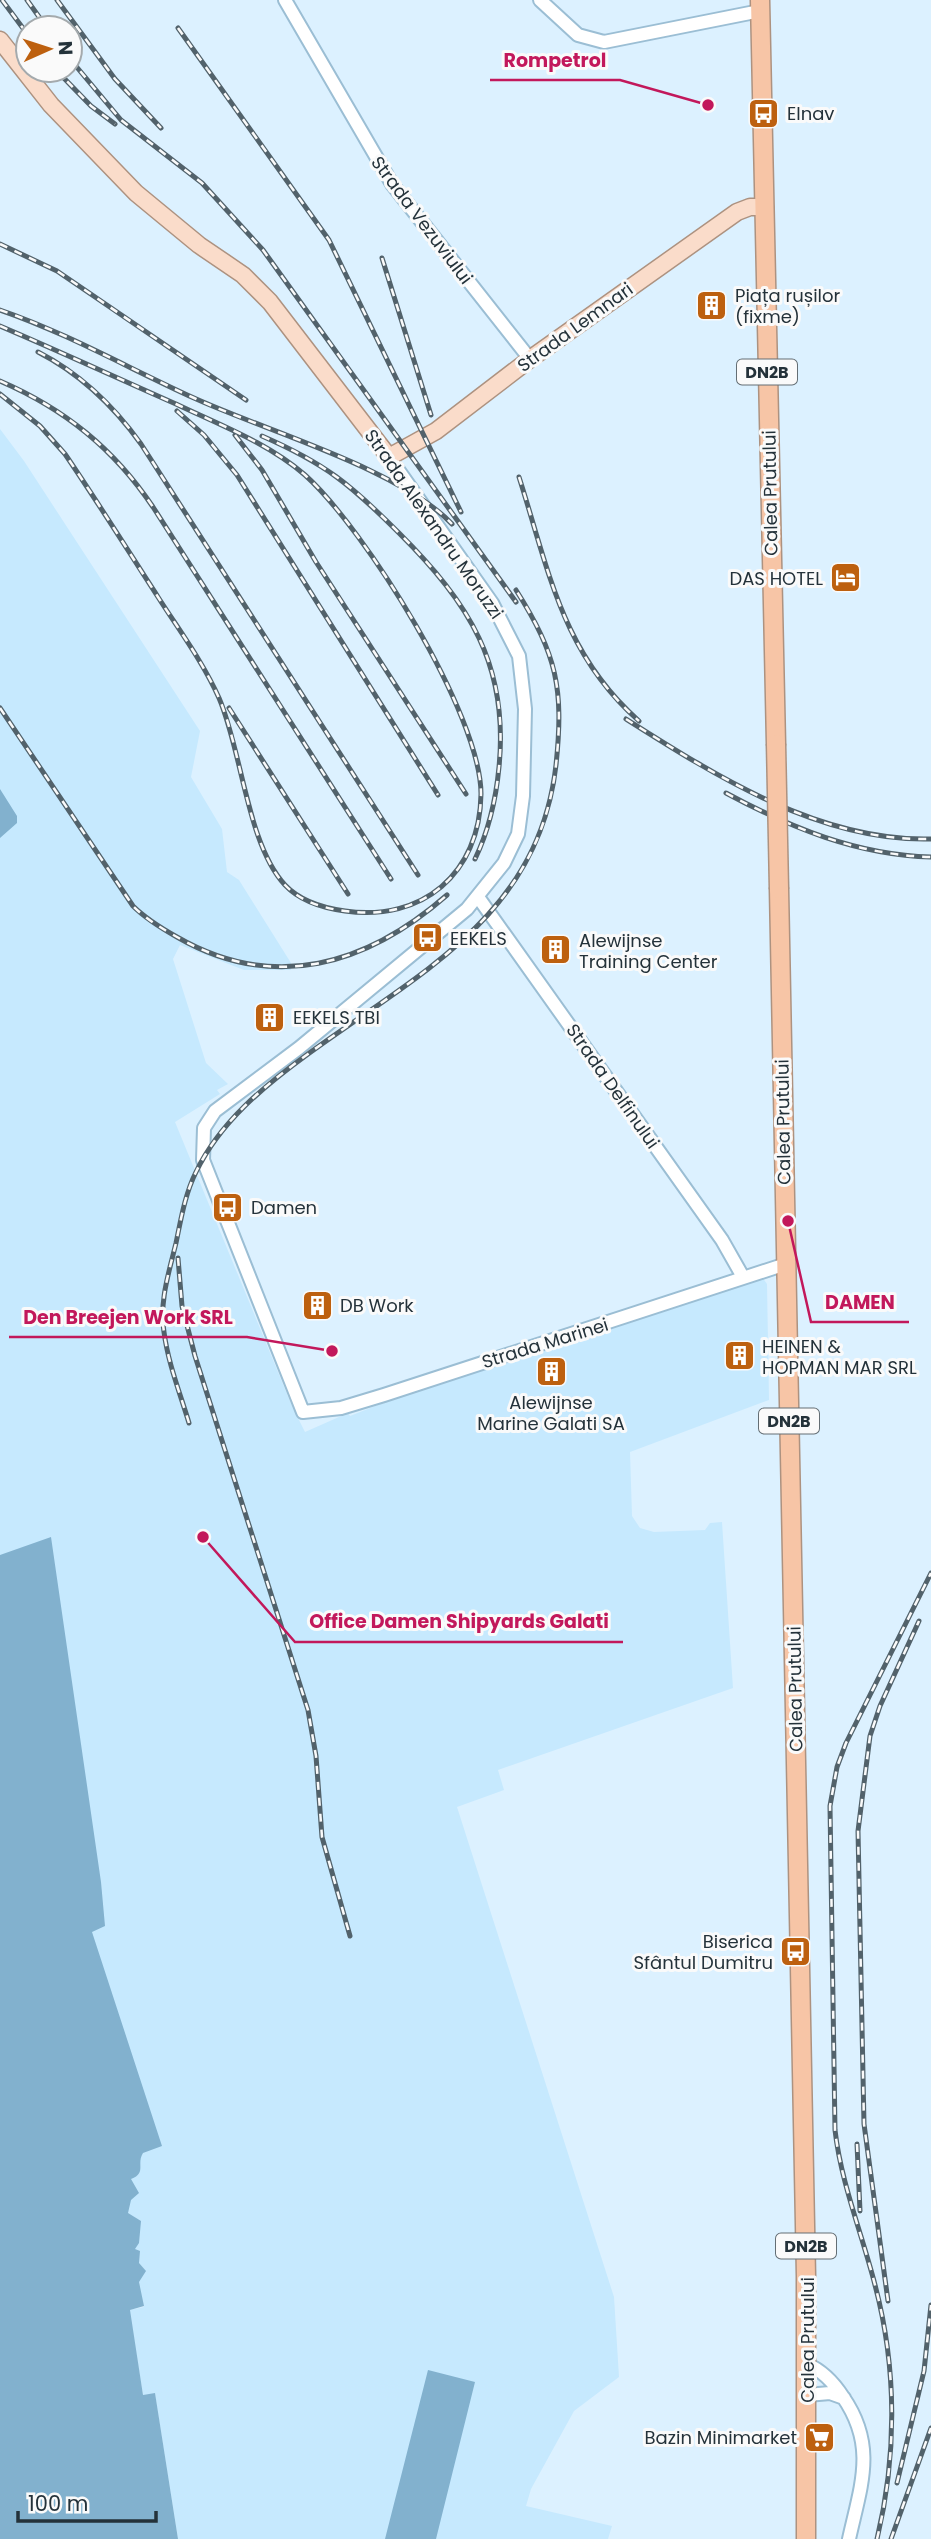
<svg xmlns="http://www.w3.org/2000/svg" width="931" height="2539" font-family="Poppins,sans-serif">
  <rect width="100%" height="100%" fill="#dcf1ff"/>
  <path fill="#c6e9fe" d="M 0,429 L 24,461 L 200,731 L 191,777 L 222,829 L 227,872 L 239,880 L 291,963 L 291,970 L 244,970 L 180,945 L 173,959 L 206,1063 L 228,1084 L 217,1090 L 220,1094 L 175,1122 L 292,1406 L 305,1432 L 348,1413 L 350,1416 L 418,1389 L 762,1277 L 767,1284 L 769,1400 L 630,1452 L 632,1516 L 640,1528 L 654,1532 L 705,1530 L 710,1523 L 722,1522 L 733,1688 L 498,1770 L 504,1790 L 457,1807 L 614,2297 L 619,2377 L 574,2411 L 531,2489 L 526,2506 L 612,2526 L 608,2539 L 178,2539 L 155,2394 L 143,2395 L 129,2310 L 144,2307 L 0,1935 Z"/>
  <path fill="#82b1ce" d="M 0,789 L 17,816 L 17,823 L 0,838 Z
    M 51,1537 L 101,1882 L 105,1926 L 92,1932 L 162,2146 L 143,2153 C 136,2164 147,2173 131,2179 L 139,2193 L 131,2200 L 128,2213 L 141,2221 L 139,2243 L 135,2249 L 140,2251 L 139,2263 L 146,2271 L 139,2282 L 144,2306 L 130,2310 L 143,2395 L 155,2393 L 178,2539 L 0,2539 L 0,1555 Z
    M 428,2370 L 475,2382 L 436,2539 L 385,2539 Z"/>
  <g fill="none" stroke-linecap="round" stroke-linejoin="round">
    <defs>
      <path id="minor" d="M 285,0 L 392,184 L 530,359
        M 540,0 L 578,35 L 604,42 L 760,11
        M 389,457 L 492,603 L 519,656 L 525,709 L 523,796 L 518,834 L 504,863 L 467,909 L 299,1048 L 215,1111 L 204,1128 L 203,1160 L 303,1412 L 341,1408 L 384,1395 L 786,1264
        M 478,897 L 722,1240 L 743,1277
        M 807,2364 C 823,2371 834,2383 843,2397 C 877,2446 861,2485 849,2539
        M 807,2395 L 830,2393 L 844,2398"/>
      <path id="major" d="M 0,40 L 51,105 L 136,193 L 199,245 L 243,275 L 270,302 L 389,457 L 436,431 L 530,359 L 737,212 L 750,207 L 765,207"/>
      <path id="highway" d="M 760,0 L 776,744
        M 779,889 L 806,2276 L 806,2539"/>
    </defs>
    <use href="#minor" stroke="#9bbed4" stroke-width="16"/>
    <use href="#major" stroke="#ad9280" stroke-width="19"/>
    <use href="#highway" stroke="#ad9280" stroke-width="21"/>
    <use href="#minor" stroke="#fff" stroke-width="12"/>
    <use href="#major" stroke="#fadcca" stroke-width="16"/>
    <use href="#highway" stroke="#f7c5a6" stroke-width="18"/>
    <defs>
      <path id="rail" d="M 2,0 L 28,35
        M 27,0 L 47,28
        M 57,0 L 115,79 L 161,128
        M 178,28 L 329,240 L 461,512
        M 70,59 L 121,120 L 202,183 L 263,250 L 516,602
        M 56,70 L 91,106 L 115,124
        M 0,244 L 57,271 L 246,400
        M 382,258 L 431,415
        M 0,310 C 67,333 130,369 194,398 C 266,431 400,469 452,524
        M 0,326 C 59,351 117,378 176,404 C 220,425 268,443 305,475 C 365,529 481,714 481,794 C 480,874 422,922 345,911 C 323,908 301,902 285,885 C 247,844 242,751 219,698 C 203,662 179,630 158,597 C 127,549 97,501 65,454 L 40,426 L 0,394
        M 38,352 C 81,374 113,405 141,444 L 418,875
        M 0,381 C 65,409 114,449 153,507 L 391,879
        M 177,411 L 204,435 L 237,475 L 438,795
        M 235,435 L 262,470 L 316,562 L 466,794
        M 262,436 C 326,464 350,484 399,533 C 469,603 509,665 499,767 C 496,799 489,830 475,859
        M 519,477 C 549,571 562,653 639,721
        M 0,708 L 133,906 C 146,919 161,928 177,937 C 274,993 367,965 447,895
        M 229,708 L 348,894
        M 626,719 C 716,776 820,842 931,839
        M 726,793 C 791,828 857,855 931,857
        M 178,1258 L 182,1306 L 195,1356 L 308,1710 L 316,1756 L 322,1837 L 350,1936
        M 189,1423 C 180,1393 168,1363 164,1332 C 159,1302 169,1272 176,1243 C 181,1219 185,1194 196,1172 C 220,1122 264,1086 308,1054 C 419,973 539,916 556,765 C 564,688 557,655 516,590
        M 857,2144 L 860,2211
        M 888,2301 L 864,2124 L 858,1831 L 870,1736 L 880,1706 L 919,1621
        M 897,2483 L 924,2371 L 931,2305
        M 877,2539 C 897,2456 897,2368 875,2285 C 862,2234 841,2183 835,2130 L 830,1806 L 837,1767 L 846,1743 L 931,1573
        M 891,2539 L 931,2428"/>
    </defs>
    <use href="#rail" stroke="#52626b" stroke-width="5"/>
    <use href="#rail" stroke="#fafafa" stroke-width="2.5" stroke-dasharray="8" stroke-linecap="butt"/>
    <defs>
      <path id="highway-bridge" d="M 776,744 L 779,889"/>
    </defs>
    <use href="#highway-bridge" stroke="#ad9280" stroke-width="21" stroke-linecap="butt"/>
    <use href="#highway-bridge" stroke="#f7c5a6" stroke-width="18"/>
  </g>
  <defs>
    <symbol id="bus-square" viewBox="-11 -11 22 22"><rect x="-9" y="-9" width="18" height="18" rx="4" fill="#bd600f" stroke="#fafafa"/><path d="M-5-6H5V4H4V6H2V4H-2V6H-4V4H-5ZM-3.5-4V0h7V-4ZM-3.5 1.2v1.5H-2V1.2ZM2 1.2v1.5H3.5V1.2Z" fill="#fff"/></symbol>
    <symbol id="building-square" viewBox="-11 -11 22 22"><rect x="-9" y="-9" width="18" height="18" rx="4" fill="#bd600f" stroke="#fafafa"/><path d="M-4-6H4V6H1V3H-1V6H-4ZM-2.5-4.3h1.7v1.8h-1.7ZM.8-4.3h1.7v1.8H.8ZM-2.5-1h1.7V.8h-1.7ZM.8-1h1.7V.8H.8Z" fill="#fff"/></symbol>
    <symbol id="hotel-square" viewBox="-11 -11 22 22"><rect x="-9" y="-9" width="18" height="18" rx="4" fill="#bd600f" stroke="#fafafa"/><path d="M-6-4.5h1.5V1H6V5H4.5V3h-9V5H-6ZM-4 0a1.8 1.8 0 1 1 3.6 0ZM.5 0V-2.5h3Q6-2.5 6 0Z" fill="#fff"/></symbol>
    <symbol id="supermarket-square" viewBox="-11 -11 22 22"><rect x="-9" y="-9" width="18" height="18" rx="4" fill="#bd600f" stroke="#fafafa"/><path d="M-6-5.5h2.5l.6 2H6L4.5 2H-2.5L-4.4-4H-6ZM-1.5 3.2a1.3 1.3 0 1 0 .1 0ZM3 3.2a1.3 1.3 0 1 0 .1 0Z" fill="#fff"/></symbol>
  </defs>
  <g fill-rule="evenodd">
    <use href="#bus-square" x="746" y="96" width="35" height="35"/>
    <use href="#building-square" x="694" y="288" width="35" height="35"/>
    <use href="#hotel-square" x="828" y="560" width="35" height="35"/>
    <use href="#bus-square" x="410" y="920" width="35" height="35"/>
    <use href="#building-square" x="538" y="932" width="35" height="35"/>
    <use href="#building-square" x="252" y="1000" width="35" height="35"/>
    <use href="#bus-square" x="210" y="1190" width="35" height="35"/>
    <use href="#building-square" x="300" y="1288" width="35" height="35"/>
    <use href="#building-square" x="722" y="1338" width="35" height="35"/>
    <use href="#building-square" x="534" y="1354" width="35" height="35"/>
    <use href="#bus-square" x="778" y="1934" width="35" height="35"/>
    <use href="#supermarket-square" x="802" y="2420" width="35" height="35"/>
  </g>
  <g text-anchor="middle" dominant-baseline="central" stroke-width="6" stroke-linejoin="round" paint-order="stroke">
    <g fill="#fafafa" stroke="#646e74" stroke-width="2">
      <rect x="737" y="359.5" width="60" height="25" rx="5"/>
      <rect x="759" y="1408.5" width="60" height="25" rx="5"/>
      <rect x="776" y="2233.5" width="60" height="25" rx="5"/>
    </g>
    <g font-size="16" font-weight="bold" fill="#24323a">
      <text x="767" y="372">DN2B</text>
      <text x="789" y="1421">DN2B</text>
      <text x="806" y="2246">DN2B</text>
    </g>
    <g font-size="18" fill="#24323a" stroke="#fafafa" text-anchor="start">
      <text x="787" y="113">Elnav</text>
      <text x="735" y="295">Piața rușilor<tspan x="735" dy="21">(fixme)</tspan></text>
      <text x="823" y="578" text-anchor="end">DAS HOTEL</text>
      <text x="450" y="938">EEKELS</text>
      <text x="579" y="940">Alewijnse<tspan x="579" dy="21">Training Center</tspan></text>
      <text x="293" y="1017">EEKELS TBI</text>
      <text x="251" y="1207">Damen</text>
      <text x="340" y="1305">DB Work</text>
      <text x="762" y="1346">HEINEN &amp;<tspan x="762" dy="21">HOPMAN MAR SRL</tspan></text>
      <text x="551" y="1402" text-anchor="middle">Alewijnse<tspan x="551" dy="21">Marine Galati SA</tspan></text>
      <text x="773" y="1941" text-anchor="end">Biserica<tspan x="773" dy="21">Sfântul Dumitru</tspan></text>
      <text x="797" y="2437" text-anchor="end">Bazin Minimarket</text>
    </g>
    <g font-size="18" fill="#24323a" stroke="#fafafa">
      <text transform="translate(422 220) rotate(53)">Strada Vezuviului</text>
      <text transform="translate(575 327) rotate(-36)">Strada Lemnari</text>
      <text transform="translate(770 493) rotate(-91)">Calea Prutului</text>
      <text transform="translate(434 524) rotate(55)">Strada Alexandru Moruzzi</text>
      <text transform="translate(613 1086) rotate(55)">Strada Delfinului</text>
      <text transform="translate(783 1122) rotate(-91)">Calea Prutului</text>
      <text transform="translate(545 1343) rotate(-17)">Strada Marinei</text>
      <text transform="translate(795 1689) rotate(-91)">Calea Prutului</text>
      <text transform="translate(807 2340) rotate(-90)">Calea Prutului</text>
    </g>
  </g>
  <path fill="none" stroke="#c2185b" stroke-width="2.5" d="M708 105L620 80H490M788 1221L811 1322H909M332 1351L247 1337H9M203 1537L295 1642H623"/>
  <g fill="#c2185b" stroke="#fafafa" stroke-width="2.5">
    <circle cx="708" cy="105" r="7"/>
    <circle cx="788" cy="1221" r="7"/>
    <circle cx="332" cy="1351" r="7"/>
    <circle cx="203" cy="1537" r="7"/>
  </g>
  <g font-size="19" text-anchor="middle" font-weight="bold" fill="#c2185b" stroke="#fafafa" stroke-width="6" stroke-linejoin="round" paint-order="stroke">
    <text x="555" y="67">Rompetrol</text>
    <text x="860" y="1309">DAMEN</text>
    <text x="128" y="1324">Den Breejen Work SRL</text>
    <text x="459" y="1628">Office Damen Shipyards Galati</text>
  </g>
  <g transform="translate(49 49) rotate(87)"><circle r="33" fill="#fafafa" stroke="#a4aaad" stroke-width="2"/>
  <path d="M0-5L12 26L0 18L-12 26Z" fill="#bd600f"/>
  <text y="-10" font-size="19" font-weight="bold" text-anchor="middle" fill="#24323a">N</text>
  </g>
  <path d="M18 2511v10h138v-10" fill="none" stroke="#24323a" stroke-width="3.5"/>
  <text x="28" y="2511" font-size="21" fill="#24323a" stroke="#fafafa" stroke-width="5" paint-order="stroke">100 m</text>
</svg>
